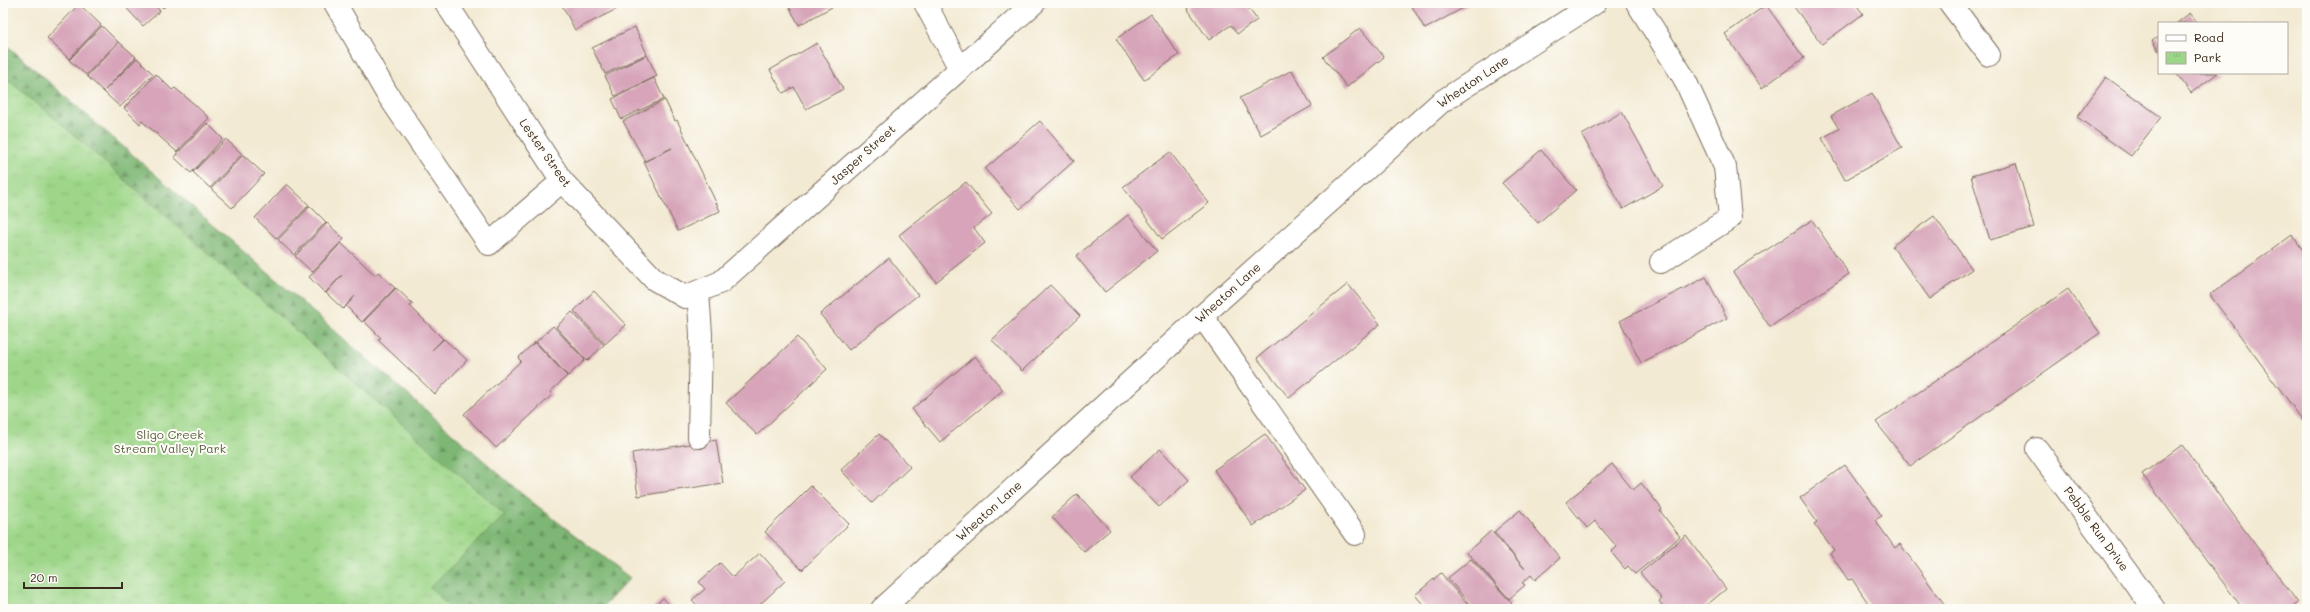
<svg xmlns="http://www.w3.org/2000/svg" width="2310" height="612" viewBox="0 0 2310 612" font-family="Mali,sans-serif">
<defs>
<pattern id="forest-firs" width="22" height="20" patternUnits="userSpaceOnUse"><rect width="22" height="20" fill="#7eb774"/><path d="M5 1l3.5 6h-7zM16 11l3.5 6h-7z" fill="#68955f"/></pattern>
<pattern id="park-tufts" width="24" height="20" patternUnits="userSpaceOnUse"><rect width="24" height="20" fill="#9dd688"/><path d="M3 7l-1-3M5 7V3M7 7l1-3M15 17l-1-3M17 17v-4M19 17l1-3" fill="none" stroke="#88b875"/></pattern>
</defs>
<rect width="100%" height="100%" fill="#fdfcf7"/>
<filter id="ink" filterUnits="userSpaceOnUse"><feTurbulence type="fractalNoise" baseFrequency=".025" numOctaves="2"/><feDisplacementMap in="SourceGraphic" scale="8" xChannelSelector="R" yChannelSelector="G"/><feConvolveMatrix kernelMatrix="1 2 1 2 8 2 1 2 1" color-interpolation-filters="sRGB"/></filter>
<filter id="wash" filterUnits="userSpaceOnUse"><feTurbulence type="fractalNoise" baseFrequency=".012" numOctaves="4" result="noise"/><feDisplacementMap in="SourceGraphic" scale="16" xChannelSelector="R" yChannelSelector="G"/><feGaussianBlur stdDeviation="0.9" result="paint"/><feColorMatrix in="noise" values="0 0 0 0 0 0 0 0 0 0 0 0 0 0 0 0 0 1.4 0 .05"/><feComposite in="paint" operator="in"/></filter>
<g filter="url(#wash)">
<rect width="100%" height="100%" fill="#f3ead3"/>
<polygon fill="url(#forest-firs)" stroke="#5c7049" points="3,42 522,494 630,578 601,609 3,609"/>
<polygon fill="url(#park-tufts)" stroke="#6c8053" points="3,76 58,121 505,515 430,587 451,609 3,609"/>
<g id="blocks">
<g fill="#d7a4b9">
<polygon points="122,3 153,3 160,11 143,26"/>
<polygon points="158,3 169,3 163,8"/>
<polygon points="561,3 614,3 617,9 575,30"/>
<polygon points="787,3 830,3 832,7 799,25"/>
<polygon points="1195,3 1245,3 1257,20 1237,34 1231,25 1209,40 1187,8"/>
<polygon points="1410,3 1472,3 1425,29"/>
<polygon points="1791,3 1855,3 1863,14 1822,44"/>
<polygon points="79,4 101,25 69,59 47,38"/>
<polygon points="1766,5 1804,58 1762,88 1725,34"/>
<polygon points="2190,13 2198,23 2177,23"/>
<polygon points="1151,14 1179,55 1144,80 1116,39"/>
<polygon points="102,26 118,42 86,75 69,60"/>
<polygon points="635,27 647,54 605,74 592,48"/>
<polygon points="1360,28 1384,57 1347,87 1323,57"/>
<polygon points="2159,36 2159,51 2152,41"/>
<polygon points="119,42 136,57 105,90 137,58 153,74 120,107 87,76"/>
<polygon points="817,43 843,89 806,109 794,87 783,93 770,70"/>
<polygon points="647,55 657,76 615,96 605,76"/>
<polygon points="1292,70 1312,106 1261,135 1240,98"/>
<polygon points="2176,73 2218,73 2191,93"/>
<polygon points="156,74 172,90 175,88 193,103 209,118 177,152 142,121 140,124 124,108"/>
<polygon points="2106,77 2161,117 2131,156 2077,117"/>
<polygon points="654,78 664,99 621,119 612,99"/>
<polygon points="1872,93 1902,148 1845,180 1822,138 1839,129 1831,116"/>
<polygon points="665,100 675,121 677,120 720,211 678,231 644,162 672,148 645,161 623,121"/>
<polygon points="1622,112 1663,186 1623,209 1582,135"/>
<polygon points="1040,121 1074,161 1020,209 985,169"/>
<polygon points="207,123 223,139 191,173 174,157"/>
<polygon points="226,139 242,154 210,188 193,172"/>
<polygon points="1541,150 1576,190 1538,223 1502,183"/>
<polygon points="1170,152 1209,203 1162,239 1123,187"/>
<polygon points="243,155 264,174 232,208 211,189"/>
<polygon points="2016,163 2034,227 1990,240 1971,176"/>
<polygon points="966,182 992,214 974,228 985,243 936,282 899,235"/>
<polygon points="287,184 309,205 277,239 255,218"/>
<polygon points="310,206 326,222 294,255 278,240"/>
<polygon points="1128,215 1157,251 1105,292 1076,256"/>
<polygon points="1934,216 1972,269 1930,299 1892,246"/>
<polygon points="1812,220 1849,274 1770,327 1733,272"/>
<polygon points="327,223 344,239 312,272 295,256"/>
<polygon points="2292,235 2307,256 2307,426 2210,295"/>
<polygon points="341,243 375,275 378,272 395,288 362,322 346,306 355,296 343,309 326,293 342,275 325,293 309,277"/>
<polygon points="889,258 918,295 849,350 820,314"/>
<polygon points="1706,277 1727,318 1641,363 1620,321"/>
<polygon points="1348,284 1380,324 1289,398 1257,358"/>
<polygon points="1050,285 1080,316 1022,371 992,340"/>
<polygon points="396,288 413,304 410,306 443,339 432,350 444,339 467,360 435,394 378,340 381,338 364,321"/>
<polygon points="2068,289 2100,333 1910,466 1876,422"/>
<polygon points="594,291 626,325 605,344 574,311"/>
<polygon points="572,312 604,345 587,361 556,327"/>
<polygon points="553,326 585,360 568,376 536,342"/>
<polygon points="797,337 827,369 757,435 726,403"/>
<polygon points="535,342 567,376 550,392 552,395 496,448 464,414 521,361 518,358"/>
<polygon points="975,356 1003,390 940,442 912,409"/>
<polygon points="879,434 910,467 872,503 841,470"/>
<polygon points="1265,434 1305,490 1253,526 1214,470"/>
<polygon points="716,440 723,483 638,496 632,453"/>
<polygon points="2182,445 2298,603 2290,609 2243,609 2142,474"/>
<polygon points="1160,449 1189,480 1159,507 1130,477"/>
<polygon points="1612,464 1633,490 1641,483 1662,509 1660,511 1680,537 1635,574 1628,566 1625,569 1611,552 1617,547 1595,521 1587,528 1566,502"/>
<polygon points="1845,465 1882,516 1875,520 1895,548 1900,544 1948,609 1872,609 1852,579 1848,580 1830,553 1834,550 1814,524 1817,522 1800,498"/>
<polygon points="811,486 849,524 802,570 765,532"/>
<polygon points="1077,494 1110,530 1084,552 1052,517"/>
<polygon points="1520,510 1560,558 1535,580 1531,575 1522,583 1525,585 1509,599 1467,552 1491,531 1525,569 1494,532"/>
<polygon points="1686,535 1726,589 1702,609 1665,609 1659,601 1662,599 1640,573"/>
<polygon points="760,553 785,581 755,609 701,609 692,600 705,589 699,582 720,563 733,577"/>
<polygon points="1471,559 1512,603 1505,609 1473,609 1448,578"/>
<polygon points="1441,573 1471,609 1427,609 1415,595"/>
<polygon points="663,598 673,609 652,609"/>
</g>
</g>
</g>
<g filter="url(#ink)">
<use href="#blocks" fill-opacity="0" stroke="#7b6d5d" stroke-width="1"/>
<g fill="none" stroke-linecap="round" stroke-linejoin="round">
<g stroke="#7b6d5d" stroke-width="24">
<g id="minor">
<polyline points="335,3 386,92 489,244 562,181"/>
<polyline points="446,3 562,181 654,279 685,297 721,282 1034,3"/>
<polyline points="925,3 960,69"/>
<polyline points="1637,3 1684,78 1725,167 1730,218 1661,262"/>
<polyline points="1950,3 1989,55"/>
<polyline points="698,292 701,334 699,437"/>
<polyline points="1202,316 1355,534"/>
<polyline points="2037,449 2154,609"/>
<polyline points="882,609 1202,316 1441,102 1595,3"/>
</g>
</g>
<use href="#minor" stroke="#fff" stroke-width="22"/>
</g>
</g>
<g text-anchor="middle" stroke-width="4" stroke-linejoin="round" paint-order="stroke">
<g font-size="12" fill="#3b2a1e" stroke="#fdfcf7">
<text transform="translate(1473 82) rotate(-34)" y="4">Wheaton Lane</text>
<text transform="translate(545 153) rotate(55)" y="4">Lester Street</text>
<text transform="translate(863 155) rotate(-42)" y="4">Jasper Street</text>
<text transform="translate(1228 293) rotate(-42)" y="4">Wheaton Lane</text>
<text transform="translate(989 511) rotate(-42)" y="4">Wheaton Lane</text>
<text transform="translate(2096 529) rotate(54)" y="4">Pebble Run Drive</text>
</g>
<g font-size="12" fill="#585e3e" stroke="#fdfcf7">
<text x="170" y="439">Sligo Creek<tspan x="170" dy="14">Stream Valley Park</tspan></text>
</g>
</g>
<rect width="2310" height="612" fill="none" stroke="#fdfcf7" stroke-width="16"/>
<rect x="2158" y="22" width="130" height="52" fill="#fdfcf7" stroke="#afa8a0"/>
<rect x="2166" y="35" width="20" height="6" fill="#ffffff" stroke="#afa8a0"/>
<text x="2194" y="42" font-size="12" fill="#3b2a1e">Road</text>
<rect x="2166" y="52" width="20" height="12" fill="url(#park-tufts)" stroke="#afa8a0"/>
<text x="2194" y="62" font-size="12" fill="#3b2a1e">Park</text>
<path d="M24 582v6h98v-6" fill="none" stroke="#3b2a1e" stroke-width="2"/>
<text x="30" y="582" font-size="12" fill="#3b2a1e" stroke="#fdfcf7" stroke-width="3" paint-order="stroke">20 m</text>
</svg>
